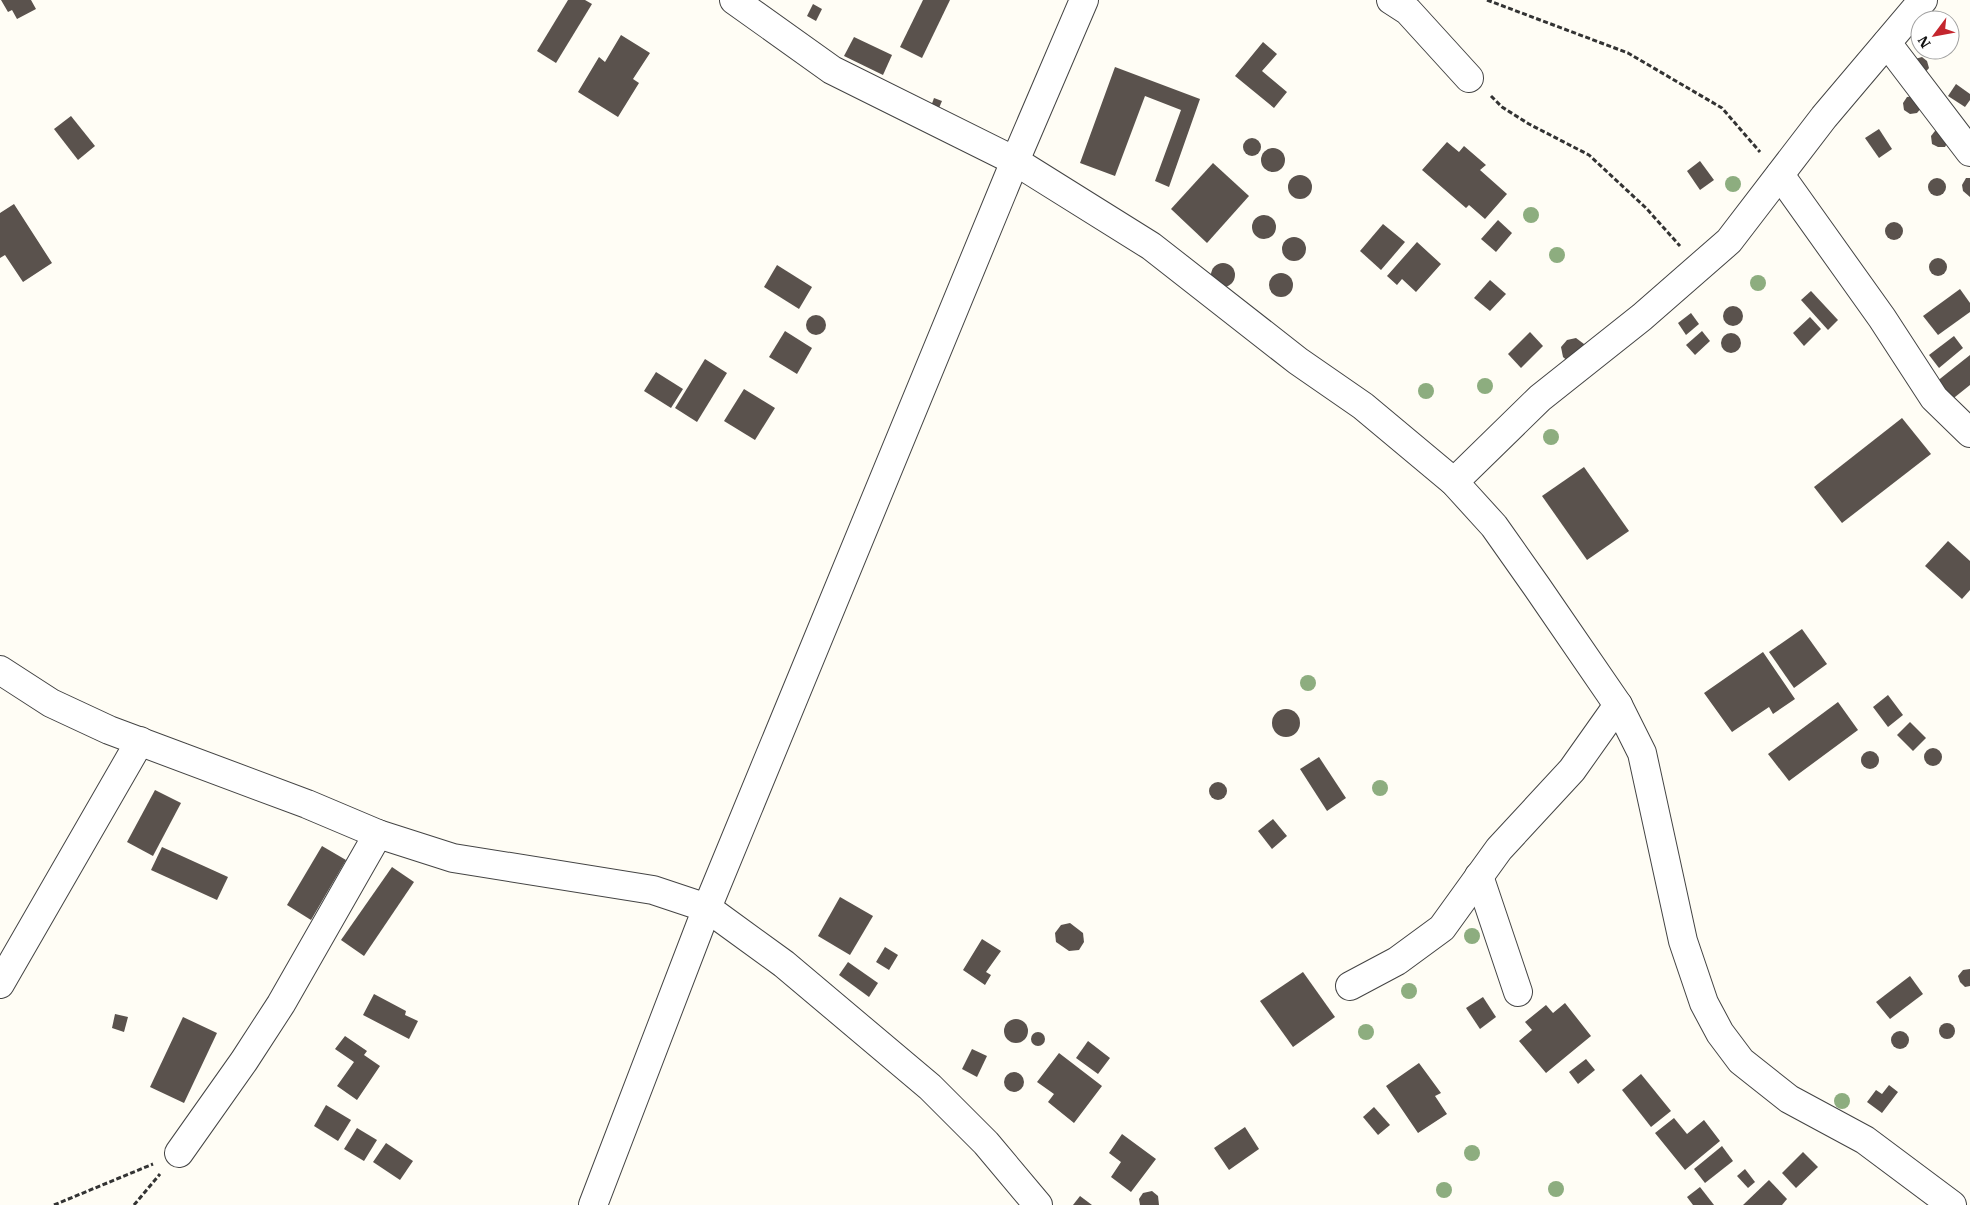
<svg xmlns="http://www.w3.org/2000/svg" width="1970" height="1205" viewBox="0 0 1970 1205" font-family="'IBM Plex Serif',serif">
<rect width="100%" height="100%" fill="#fffdf5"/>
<g fill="#5a524d">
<polygon points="1,0 31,0 36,9 17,19 12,10 8,12"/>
<polygon points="568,0 585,0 592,4 556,63 537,51"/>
<polygon points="923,0 950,0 922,58 900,47"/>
<polygon points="813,4 822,9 816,21 807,16"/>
<polygon points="621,35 650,53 633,79 639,83 618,117 578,92 599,57 605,62"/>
<polygon points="854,37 892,55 883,75 844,56"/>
<polygon points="1263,42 1277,54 1262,71 1287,92 1274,108 1235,76"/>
<polygon points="1922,57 1927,61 1929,68 1924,74 1915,59"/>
<polygon points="1115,67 1200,99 1169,187 1155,181 1181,110 1145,96 1115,176 1080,163"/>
<polygon points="1956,84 1970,94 1970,100 1965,107 1948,96"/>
<polygon points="1914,96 1922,107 1917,113 1910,114 1904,110 1903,103 1907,97"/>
<polygon points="934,98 942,101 936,115 929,112"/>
<polygon points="71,116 95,146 78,160 54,129"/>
<polygon points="1879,129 1892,149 1879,158 1865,138"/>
<polygon points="1942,129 1949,140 1945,147 1938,147 1932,144 1931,136 1935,131"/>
<circle cx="1252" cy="147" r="9"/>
<polygon points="1447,142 1459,152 1464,146 1486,165 1480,170 1507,194 1485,219 1469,205 1466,208 1422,170"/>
<circle cx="1273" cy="160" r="12"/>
<polygon points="1700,161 1714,180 1700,190 1687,171"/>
<polygon points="1213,163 1249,196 1207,243 1171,209"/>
<circle cx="1300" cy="187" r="12"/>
<polygon points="1966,178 1970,178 1970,197 1963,191 1962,185"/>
<circle cx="1937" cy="187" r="9"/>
<polygon points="14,204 52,263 23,282 5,255 0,258 0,213"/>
<circle cx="1264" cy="227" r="12"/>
<polygon points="1498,220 1512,233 1496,252 1481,239"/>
<circle cx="1894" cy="231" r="9"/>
<polygon points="1383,224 1405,242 1381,270 1360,251"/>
<circle cx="1294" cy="249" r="12"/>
<polygon points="1417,242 1441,264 1416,292 1402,279 1397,285 1387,276"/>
<circle cx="1938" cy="267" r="9"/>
<circle cx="1223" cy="275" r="12"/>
<polygon points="777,265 812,287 799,309 764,287"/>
<circle cx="1281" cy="285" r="12"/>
<polygon points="1490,280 1506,294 1490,311 1474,298"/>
<polygon points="1960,289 1970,303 1970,312 1938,335 1923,316"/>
<polygon points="1811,291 1838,320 1828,330 1801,300"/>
<circle cx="1733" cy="316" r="10"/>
<polygon points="1691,313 1699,324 1686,335 1678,323"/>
<circle cx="816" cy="325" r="10"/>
<polygon points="1810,317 1821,329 1804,346 1793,333"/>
<polygon points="785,331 812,348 797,374 769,357"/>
<polygon points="1702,331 1710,341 1695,355 1686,345"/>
<polygon points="1530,332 1543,346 1521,368 1508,354"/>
<circle cx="1731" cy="343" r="10"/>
<polygon points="1954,336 1963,348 1939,368 1929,355"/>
<polygon points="1576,338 1584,344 1586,353 1570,363 1563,357 1561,347 1567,340"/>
<polygon points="1970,355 1970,385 1950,401 1936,382"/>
<polygon points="705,359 727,373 697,422 675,408"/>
<polygon points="656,372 683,389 671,408 644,391"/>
<polygon points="744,389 775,408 755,440 724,421"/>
<polygon points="1902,418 1931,454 1842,523 1814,487"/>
<polygon points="1584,467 1629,531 1587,560 1542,496"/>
<polygon points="1948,541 1970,561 1970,590 1962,599 1925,566"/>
<polygon points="1802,629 1827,664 1794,688 1769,652"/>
<polygon points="1763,652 1795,699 1773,714 1769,707 1732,732 1704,693"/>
<polygon points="1888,695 1903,715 1888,727 1873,707"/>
<polygon points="1838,702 1858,730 1789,781 1768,754"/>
<circle cx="1286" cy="723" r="14"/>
<polygon points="1910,722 1926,738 1913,751 1897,735"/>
<circle cx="1933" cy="757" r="9"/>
<circle cx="1870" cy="760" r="9"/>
<polygon points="1319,757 1346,798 1327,811 1300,769"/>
<circle cx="1218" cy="791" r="9"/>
<polygon points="155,790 181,803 153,856 127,842"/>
<polygon points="1273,819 1287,836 1272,849 1258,831"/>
<polygon points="322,846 346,860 311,920 287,905"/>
<polygon points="162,847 228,877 217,900 151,870"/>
<polygon points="392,867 414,882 364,956 341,940"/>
<polygon points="840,897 873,916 850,955 818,936"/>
<polygon points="1070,923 1083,933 1084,942 1079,950 1069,951 1056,942 1055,933 1061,925"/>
<polygon points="982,939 1001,951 986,972 991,975 985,985 963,970"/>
<polygon points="885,947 898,955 889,970 876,962"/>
<polygon points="848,962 878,983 869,997 839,975"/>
<polygon points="1970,969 1970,986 1965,987 1960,982 1958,976 1963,970"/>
<polygon points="1303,972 1335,1017 1293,1047 1260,1001"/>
<polygon points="1910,976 1923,994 1890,1019 1876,1002"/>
<polygon points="374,994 406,1011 405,1015 418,1021 409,1039 363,1015"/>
<polygon points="1483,997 1496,1017 1480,1029 1466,1008"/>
<polygon points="1565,1003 1591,1036 1546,1073 1519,1041 1532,1030 1525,1022 1546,1005 1553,1013"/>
<polygon points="115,1014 128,1017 124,1032 112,1028"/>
<polygon points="183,1017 217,1033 184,1103 150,1087"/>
<circle cx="1016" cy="1031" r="12"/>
<circle cx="1947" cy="1031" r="8"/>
<circle cx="1900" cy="1040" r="9"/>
<circle cx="1038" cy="1039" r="7"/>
<polygon points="345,1036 367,1051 364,1055 380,1066 357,1100 337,1086 354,1062 335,1049"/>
<polygon points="1088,1041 1110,1058 1098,1074 1076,1058"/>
<polygon points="972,1049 987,1056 977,1077 962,1069"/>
<polygon points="1059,1053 1102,1086 1074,1123 1048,1102 1054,1094 1037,1082"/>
<polygon points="1586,1059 1595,1070 1578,1084 1569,1072"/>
<polygon points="1419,1063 1441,1093 1435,1096 1447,1114 1418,1133 1386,1086"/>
<circle cx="1014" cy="1082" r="10"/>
<polygon points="1641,1074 1671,1111 1651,1127 1622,1090"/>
<polygon points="1889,1085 1898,1092 1882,1113 1867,1102 1876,1090 1882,1094"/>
<polygon points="326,1105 351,1120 338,1141 314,1126"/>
<polygon points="1374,1107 1390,1125 1378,1135 1363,1117"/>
<polygon points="1674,1118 1687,1134 1704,1120 1720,1141 1685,1170 1655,1133"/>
<polygon points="1245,1127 1259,1149 1229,1170 1214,1148"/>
<polygon points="357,1128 377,1140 364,1161 344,1149"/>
<polygon points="1122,1134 1156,1159 1131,1192 1111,1177 1121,1162 1109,1153"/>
<polygon points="386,1143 413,1161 400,1180 373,1162"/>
<polygon points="1722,1146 1733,1161 1705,1183 1694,1169"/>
<polygon points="1803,1152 1818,1167 1796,1188 1782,1173"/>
<polygon points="1745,1169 1755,1182 1748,1188 1737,1176"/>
<polygon points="1769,1180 1787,1199 1782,1205 1743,1205"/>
<polygon points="1700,1187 1714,1205 1693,1205 1687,1197"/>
<polygon points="1152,1191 1158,1196 1159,1205 1140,1205 1139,1199 1143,1193"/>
<polygon points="1080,1196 1092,1205 1073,1205"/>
</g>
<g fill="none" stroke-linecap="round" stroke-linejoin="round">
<g stroke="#444" stroke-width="30">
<g id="minor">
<polyline points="734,0 832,70 1015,161 1151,246 1298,361 1363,406 1454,482 1494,526 1537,587 1618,705 1642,753 1683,941 1704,1003 1720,1033 1741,1061 1789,1099 1865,1140 1952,1205"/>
<polyline points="1391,0 1408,11 1469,78"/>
<polyline points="1887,43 1970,152"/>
<polyline points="1780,175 1882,318 1934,398 1970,433"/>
<polyline points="1454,482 1540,398 1642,317 1729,241 1824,117 1923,0"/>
<polyline points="0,670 51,703 109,730 307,804 378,834 453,858 653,890 707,908 784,964 930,1087 986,1143 1038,1205"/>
<polyline points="1479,876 1518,992"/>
<polyline points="0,984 140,741"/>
<polyline points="1350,986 1397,961 1442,928 1499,849 1572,770 1618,705"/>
<polyline points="179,1153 244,1061 281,1004 378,834"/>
<polyline points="593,1205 707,908 1015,161 1084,0"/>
</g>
</g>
<g stroke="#333" stroke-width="3" stroke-dasharray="5 2.5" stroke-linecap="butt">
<polyline points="1487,0 1628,53 1722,108 1760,152"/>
<polyline points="1491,96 1502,107 1529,124 1589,155 1646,208 1680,246"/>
<polyline points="54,1205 153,1164"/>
<polyline points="134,1205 160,1174"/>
</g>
<use href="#minor" stroke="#fff" stroke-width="28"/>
</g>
<g fill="#8dad7f">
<circle cx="1733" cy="184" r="8"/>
<circle cx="1531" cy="215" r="8"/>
<circle cx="1557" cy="255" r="8"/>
<circle cx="1758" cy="283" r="8"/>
<circle cx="1485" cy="386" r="8"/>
<circle cx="1426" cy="391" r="8"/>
<circle cx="1551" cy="437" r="8"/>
<circle cx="1308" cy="683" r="8"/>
<circle cx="1380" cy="788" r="8"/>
<circle cx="1472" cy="936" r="8"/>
<circle cx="1409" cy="991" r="8"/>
<circle cx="1366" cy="1032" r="8"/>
<circle cx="1842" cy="1101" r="8"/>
<circle cx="1472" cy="1153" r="8"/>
<circle cx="1556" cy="1189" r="8"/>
<circle cx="1444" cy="1190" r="8"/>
</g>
<g transform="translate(1935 35) rotate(238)"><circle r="24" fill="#ffffff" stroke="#a0a0a0"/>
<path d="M0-4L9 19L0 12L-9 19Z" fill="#c4262e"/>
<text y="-8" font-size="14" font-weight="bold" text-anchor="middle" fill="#111111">N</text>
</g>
</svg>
